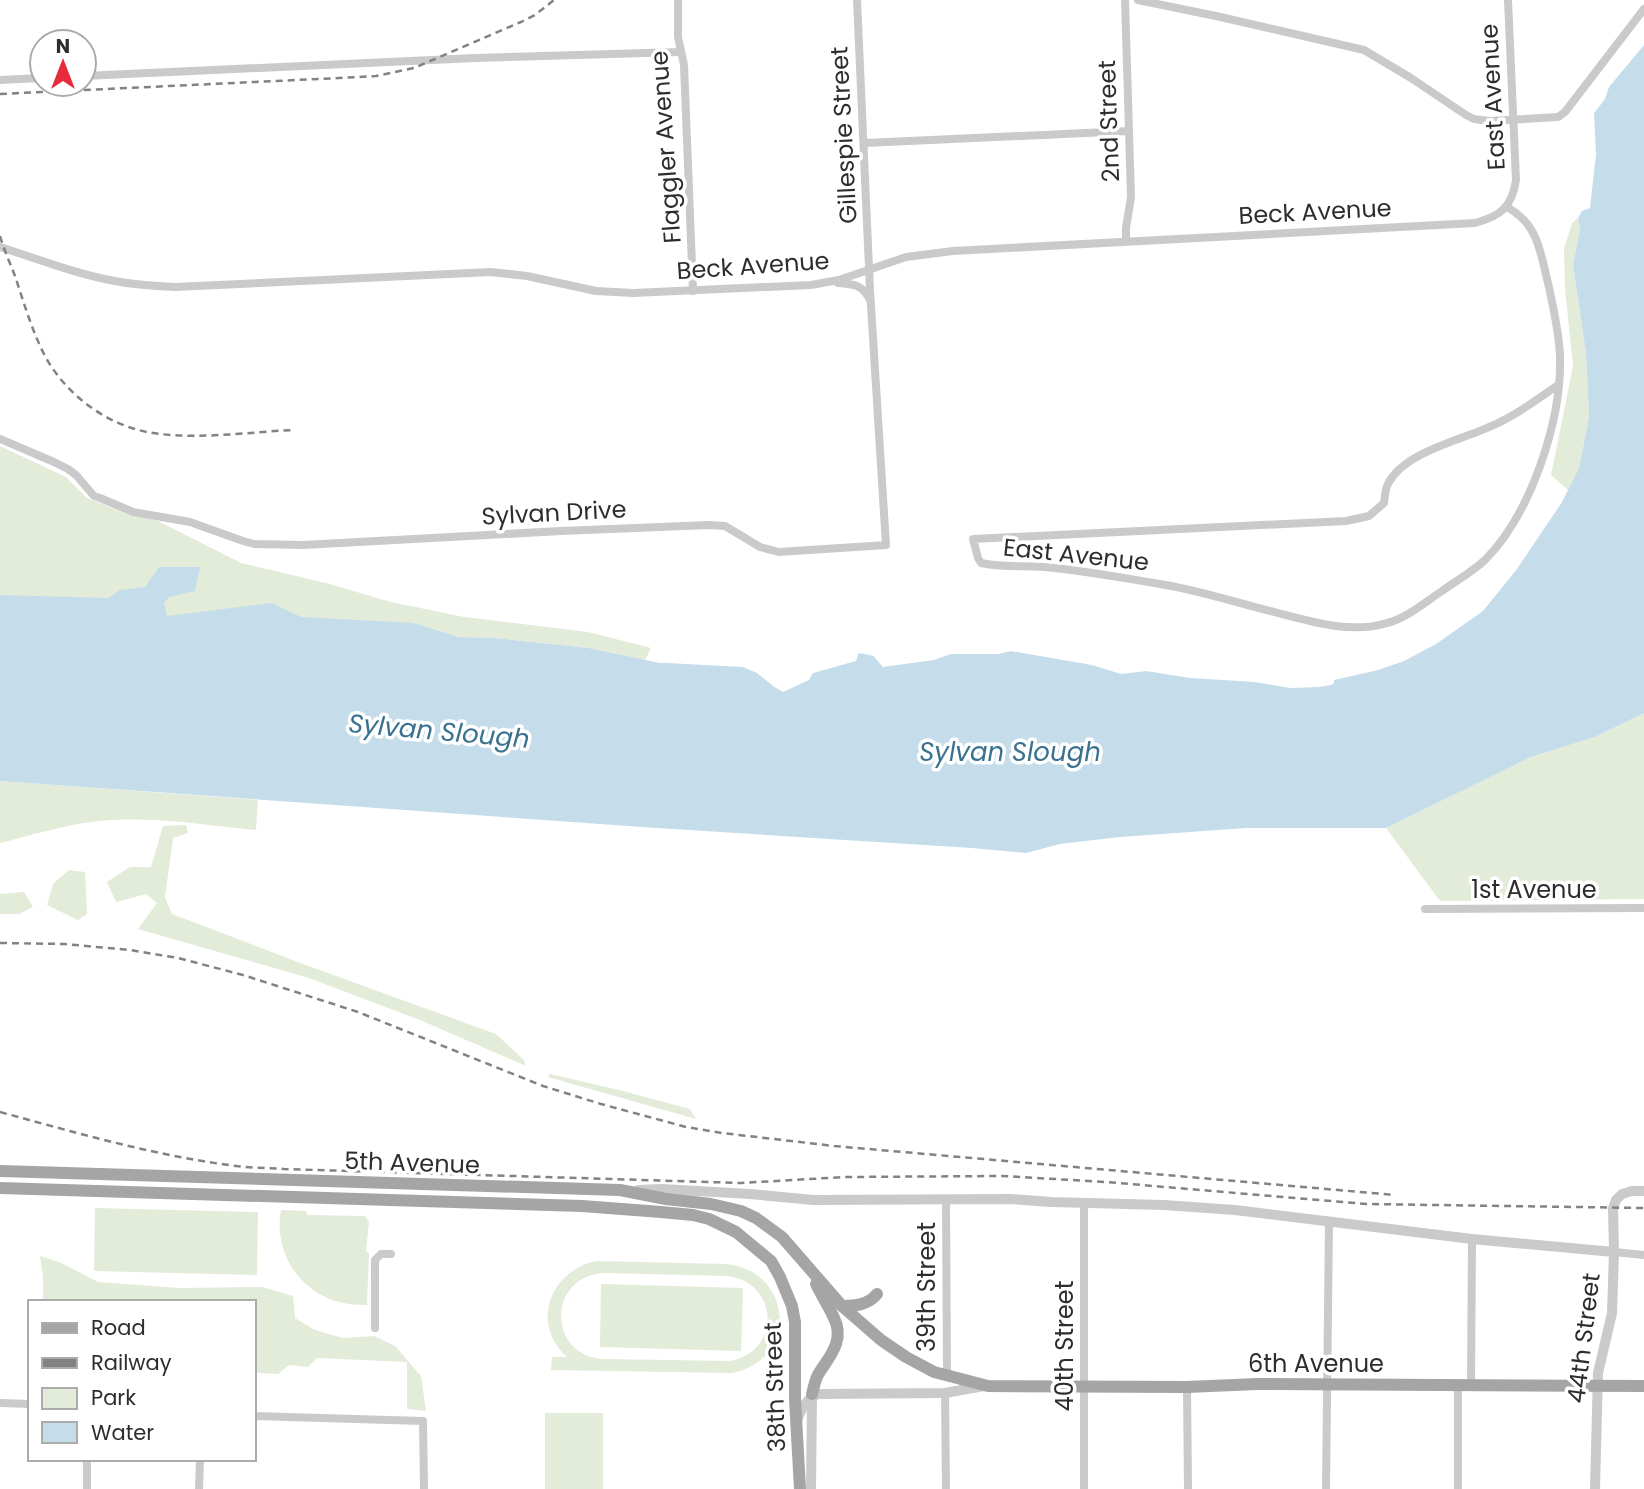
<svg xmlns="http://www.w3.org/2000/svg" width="1644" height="1489" viewBox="0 0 1644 1489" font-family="Poppins,sans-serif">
<rect width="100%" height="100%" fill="#fff"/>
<g fill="#e3ebd9" fill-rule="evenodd">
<polygon points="1578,218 1580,229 1573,265 1586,354 1589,417 1579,468 1568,490 1551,475 1573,366 1565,289 1564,249 1572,223"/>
<polygon points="0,446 66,477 87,498 132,516 156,520 241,563 326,583 391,602 464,617 588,632 651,648 645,660 589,648 495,638 459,637 414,623 168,631 0,601"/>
<polygon points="1644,713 1644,899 1440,901 1386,828 1531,757 1595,737"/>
<path d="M0,781L258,800L256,830C205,825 151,816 100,821C66,824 33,835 0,843Z"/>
<polygon points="186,825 188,833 173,838 165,897 172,914 303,964 496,1034 524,1060 526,1066 420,1020 309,978 138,929 157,903 146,894 116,902 107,882 130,867 151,867 163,826"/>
<polygon points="69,870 85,872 87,914 78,920 47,905 53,884"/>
<polygon points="24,892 33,907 19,914 0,914 0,894"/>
<polygon points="550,1074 619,1090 690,1109 696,1119 548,1077"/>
<polygon points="95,1208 258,1212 257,1275 94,1271"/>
<path d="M281,1210L306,1211L307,1215L365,1216L369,1222L366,1251L369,1253L367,1305C355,1305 342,1304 330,1299C294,1285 274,1247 281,1210Z"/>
<polygon points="40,1256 59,1262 98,1282 180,1288 262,1287 293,1296 295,1318 315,1330 343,1338 374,1336 395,1346 421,1376 426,1411 407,1409 407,1362 317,1358 308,1367 289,1365 278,1374 259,1373 254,1368 254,1302 43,1302 43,1276"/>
<path d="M596,1261L726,1264C794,1271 799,1360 732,1373L551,1370L552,1357H567C530,1324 550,1271 596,1261ZM605,1273L727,1276C779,1282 782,1350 731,1361L602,1359C546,1354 548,1275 605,1273Z"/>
<polygon points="601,1284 743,1288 741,1351 600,1347"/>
<rect x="545" y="1413" width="58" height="76"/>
</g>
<polygon fill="#c5ddeb" points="1644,45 1644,713 1595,737 1531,757 1386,828 1246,828 1120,837 1060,844 1026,853 972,848 642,827 0,781 0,595 108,598 120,590 145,587 159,567 200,567 195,591 169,597 164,603 167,616 272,603 301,617 414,623 459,637 495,638 589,648 660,663 723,662 753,666 785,687 812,673 841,664 859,653 874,656 885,664 955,652 1011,651 1121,669 1163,668 1203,676 1268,681 1334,680 1378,670 1404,661 1436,644 1483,611 1517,569 1562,502 1579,468 1589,417 1586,354 1573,265 1580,229 1578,218 1582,211 1590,208 1596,154 1594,113 1605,99 1609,87"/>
<g fill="#fff">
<polygon points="955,648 1011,648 1093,659 1122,666 1163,665 1204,673 1287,680 1334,677 1334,683 1331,685 1319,687 1290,688 1255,682 1190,678 1146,671 1121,674 1092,665 1011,651 998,654 951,654 934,660 883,667 875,658 874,653 886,660"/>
<polygon points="860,649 856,661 813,673 809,680 783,692 773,686 757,673 743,667 667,663 666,660 723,659 754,663 786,683 790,682 811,670 840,661"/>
</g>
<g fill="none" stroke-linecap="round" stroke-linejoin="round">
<g stroke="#cacaca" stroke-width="8">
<polyline points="678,0 678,37 684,65 693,291"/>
<polyline points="1125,0 1131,197 1126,228 1126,241"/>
<polyline points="1138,0 1216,16 1364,50 1411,78 1466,115 1474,119 1490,121 1558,117 1565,112 1644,9"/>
<polyline points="84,76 475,58 681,52"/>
<polyline points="0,80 42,78"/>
<polyline points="865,143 1129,131"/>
<path d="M1507,207C1538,224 1540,251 1548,283C1553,306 1559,331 1560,356C1562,420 1531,514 1485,560C1472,572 1456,581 1442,591C1425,602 1407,618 1387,623C1352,634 1312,622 1278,613C1237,603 1196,589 1154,583C1118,577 1081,570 1044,567C1023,565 1002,568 981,563L978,558L973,539L1346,521L1369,516L1384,503C1385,496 1385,488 1389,482C1407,450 1467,439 1498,423C1520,413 1539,398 1558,385"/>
<path d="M0,247C38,259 76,274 115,281C135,285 155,286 175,287L491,272L527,276L596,291L633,293L811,285L839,280L906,257L953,251L1475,223C1501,216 1512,207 1516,180L1508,0"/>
<path d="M838,283C854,284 863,285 870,300"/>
<polyline points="0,439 54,462 68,469 76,475 94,496 100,498 133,512 190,522 243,541 254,544 303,545 561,531 709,525 725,526 760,547 779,552 886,545 870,290 857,0"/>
<polyline points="1425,909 1644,908"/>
<polyline points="946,1199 947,1376"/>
<polyline points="1084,1203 1084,1489"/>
<polyline points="1614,1252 1644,1255"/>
<polyline points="375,1328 375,1260 381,1254 391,1254"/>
<polyline points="1458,1385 1458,1489"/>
<polyline points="1471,1385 1472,1239"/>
<polyline points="1187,1387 1188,1489"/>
<polyline points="945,1393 946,1489"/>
<polyline points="0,1403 30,1404"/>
<polyline points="254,1416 423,1421 424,1489"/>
<polyline points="87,1489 87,1459"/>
<polyline points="199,1489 200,1459"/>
<polyline points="1326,1489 1329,1222"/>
</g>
<g stroke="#cacaca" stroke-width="10">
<polyline points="638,1190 662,1189 750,1194 813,1200 1011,1199 1051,1202 1164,1205 1235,1210 1472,1239 1614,1252"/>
<path d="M797,1421C802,1408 805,1400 818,1394L945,1393L984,1386"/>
<polyline points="811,1489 812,1395"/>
<polyline points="1595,1489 1598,1373 1612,1313 1614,1252 1613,1208 1616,1200 1622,1194 1632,1191 1644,1191"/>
</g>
<g stroke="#a5a5a5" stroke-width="12">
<polyline points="0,1171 620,1190 666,1199 711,1204 741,1211 756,1218 782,1237 842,1306 881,1340 906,1357 934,1372 988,1386 1187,1387 1257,1384 1644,1386"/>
<polyline points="0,1188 582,1206 661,1212 693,1215 709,1219 736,1232 771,1261 780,1277 792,1306 795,1322 795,1399 800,1489"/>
<path d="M842,1306C855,1306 868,1305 877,1294"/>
<path d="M812,1394C814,1387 815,1379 819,1373C830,1356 845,1340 834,1318C829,1307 822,1296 816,1284"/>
</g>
<g stroke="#828282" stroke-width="2.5" stroke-dasharray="7 5" stroke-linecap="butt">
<polyline points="0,94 339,78 376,76 414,68 521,22 535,15 554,0"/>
<path d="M0,236C4,250 10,263 15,276C24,303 32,331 45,356C68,398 112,429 160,434C202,439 251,432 293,430"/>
<polyline points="0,943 64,944 130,950 178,958 243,975 358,1012 543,1086 601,1104 686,1127 722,1133 834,1146 1395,1195"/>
<path d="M0,1112C77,1133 156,1156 236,1166C252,1168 268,1168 284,1169L741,1183L845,1177L1003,1176L1106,1182L1366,1204L1644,1208"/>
</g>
</g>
<g text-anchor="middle" stroke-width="7" stroke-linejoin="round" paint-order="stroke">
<g font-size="24" fill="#2d2d2d" stroke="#fff">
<text transform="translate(1493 97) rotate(-93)" y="8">East Avenue</text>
<text transform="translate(1109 121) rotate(-92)" y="8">2nd Street</text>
<text transform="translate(844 135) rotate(-93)" y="8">Gillespie Street</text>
<text transform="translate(666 147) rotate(-94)" y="8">Flaggler Avenue</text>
<text transform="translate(1315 212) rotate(-3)" y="8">Beck Avenue</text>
<text transform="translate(753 266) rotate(-4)" y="8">Beck Avenue</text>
<text transform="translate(554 513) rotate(-3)" y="8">Sylvan Drive</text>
<text transform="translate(1076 555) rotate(6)" y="8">East Avenue</text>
<text x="1534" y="898">1st Avenue</text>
<text transform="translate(412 1163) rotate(2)" y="8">5th Avenue</text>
<text transform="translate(927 1287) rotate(-90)" y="8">39th Street</text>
<text transform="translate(1584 1338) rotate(-83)" y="8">44th Street</text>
<text transform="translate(1065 1346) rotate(-90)" y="8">40th Street</text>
<text x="1316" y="1372">6th Avenue</text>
<text transform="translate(775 1387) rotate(-92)" y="8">38th Street</text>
</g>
<g font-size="26" font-style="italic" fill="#3a718f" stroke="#fff">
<text transform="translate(439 731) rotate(5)" y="9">Sylvan Slough</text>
<text x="1010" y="761">Sylvan Slough</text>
</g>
</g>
<rect x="28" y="1300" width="228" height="161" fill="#ffffff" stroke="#ababab" stroke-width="2"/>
<rect x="42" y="1323" width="35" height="10" fill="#a5a5a5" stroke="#ababab" stroke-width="2"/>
<text x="91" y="1335" font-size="21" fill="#2d2d2d">Road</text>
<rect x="42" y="1358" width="35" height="10" fill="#828282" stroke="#ababab" stroke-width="2"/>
<text x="91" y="1370" font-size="21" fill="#2d2d2d">Railway</text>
<rect x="42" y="1388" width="35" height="21" fill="#e3ebd9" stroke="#ababab" stroke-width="2"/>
<text x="91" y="1405" font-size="21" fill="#2d2d2d">Park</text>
<rect x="42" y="1422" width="35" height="21" fill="#c5ddeb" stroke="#ababab" stroke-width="2"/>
<text x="91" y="1440" font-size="21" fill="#2d2d2d">Water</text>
<g transform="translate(63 63)"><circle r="33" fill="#ffffff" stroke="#ababab" stroke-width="2"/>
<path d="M0-5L12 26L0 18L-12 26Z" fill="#e82a3d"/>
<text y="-10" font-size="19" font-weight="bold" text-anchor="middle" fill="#2d2d2d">N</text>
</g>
</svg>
